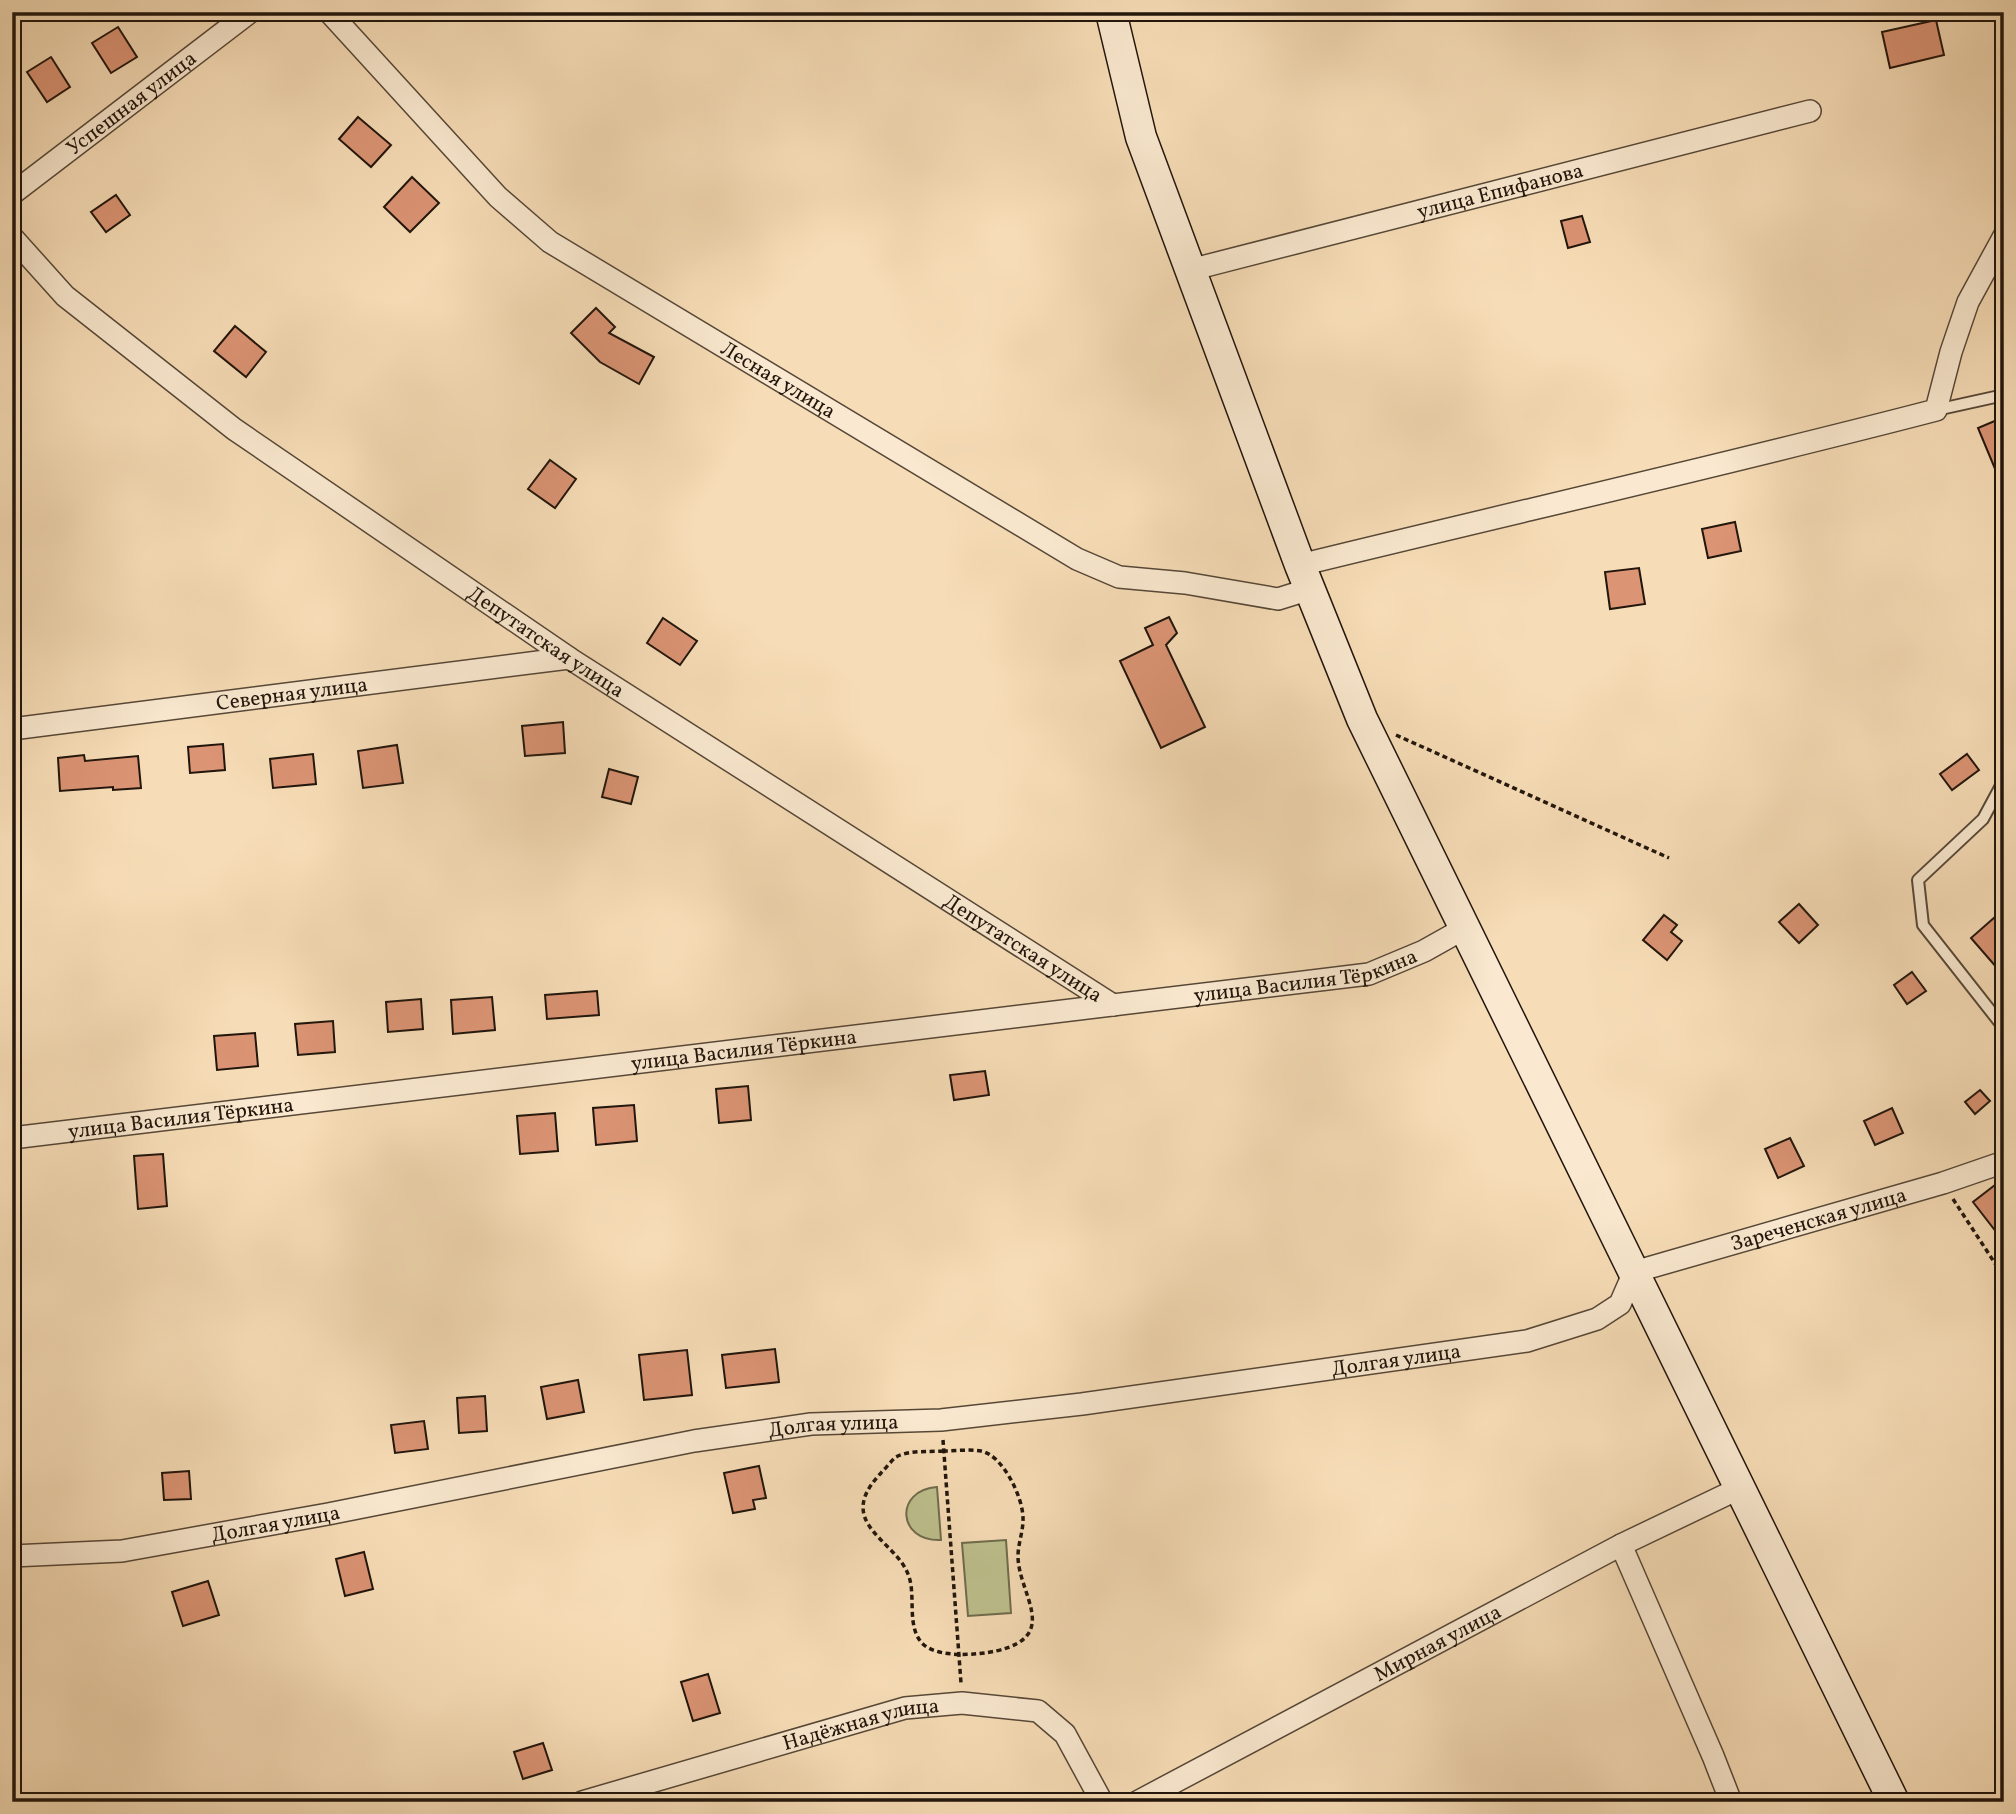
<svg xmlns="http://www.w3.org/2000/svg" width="2016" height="1814" viewBox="0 0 2016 1814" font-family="Vollkorn,serif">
<rect width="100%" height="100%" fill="#f7ddb7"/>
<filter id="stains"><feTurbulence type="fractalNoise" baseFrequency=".00286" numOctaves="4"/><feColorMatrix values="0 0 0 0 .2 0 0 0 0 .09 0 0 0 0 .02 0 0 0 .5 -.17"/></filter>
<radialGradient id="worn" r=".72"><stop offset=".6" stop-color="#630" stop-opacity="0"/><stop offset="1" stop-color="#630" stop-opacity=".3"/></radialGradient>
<g fill="#bdc18e" stroke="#6f6b4d" stroke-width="2">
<path d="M937,1487L941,1540C897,1542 894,1490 937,1487Z"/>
<polygon points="1006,1540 1011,1613 968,1616 962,1543"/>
</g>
<g fill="#db9474" stroke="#21150c" stroke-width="2">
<polygon points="1936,20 1944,55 1890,68 1882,32"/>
<polygon points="118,27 137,57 111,73 92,43"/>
<polygon points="51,57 70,87 47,102 27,72"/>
<polygon points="358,117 391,145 371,167 339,139"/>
<polygon points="412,177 439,203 410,232 384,207"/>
<polygon points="116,195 130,215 106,232 91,212"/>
<polygon points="1582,216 1590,242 1568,248 1561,221"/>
<polygon points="596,308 615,327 609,333 654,357 639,384 600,362 571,333"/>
<polygon points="235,326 266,352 246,377 214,351"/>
<polygon points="2004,417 2004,488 2003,488 1978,428"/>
<polygon points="550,460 576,479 555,508 528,489"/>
<polygon points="1735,522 1741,551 1708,558 1702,529"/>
<polygon points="1639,568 1645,604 1610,609 1605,572"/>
<polygon points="1169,617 1177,633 1166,645 1205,727 1161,748 1120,661 1153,645 1145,628"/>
<polygon points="663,618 697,641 680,665 647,643"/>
<polygon points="563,722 565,753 525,756 522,726"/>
<polygon points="223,744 225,770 190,773 188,747"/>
<polygon points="397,745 403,783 363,788 358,751"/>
<polygon points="313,754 316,784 273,788 270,759"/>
<polygon points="1967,754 1979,770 1952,790 1940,774"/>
<polygon points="84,755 85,761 138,756 141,788 113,790 113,787 60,791 58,758"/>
<polygon points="609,769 638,777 631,804 602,797"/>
<polygon points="1799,904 1818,925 1799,943 1779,922"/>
<polygon points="1664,915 1677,925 1671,932 1682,941 1667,960 1643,940"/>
<polygon points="1995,917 2004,928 2004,976 1971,938"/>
<polygon points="1912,972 1926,991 1907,1004 1894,985"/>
<polygon points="597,991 599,1015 547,1019 545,995"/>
<polygon points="492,997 495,1030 453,1034 451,1000"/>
<polygon points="421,999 423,1029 388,1032 386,1002"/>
<polygon points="333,1021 335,1052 298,1055 295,1024"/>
<polygon points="255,1033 258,1066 217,1070 214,1036"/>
<polygon points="985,1071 989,1095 954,1100 950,1075"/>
<polygon points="748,1086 751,1120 719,1123 716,1089"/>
<polygon points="1980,1090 1990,1101 1975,1114 1965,1102"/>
<polygon points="634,1105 637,1141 596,1145 593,1108"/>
<polygon points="1892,1108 1903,1133 1875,1145 1864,1121"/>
<polygon points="555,1113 558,1151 520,1154 517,1116"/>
<polygon points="1790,1138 1804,1166 1778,1178 1765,1149"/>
<polygon points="163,1154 167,1206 138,1209 134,1156"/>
<polygon points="2004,1178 2004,1242 1973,1202"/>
<polygon points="775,1349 779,1382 726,1388 722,1355"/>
<polygon points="687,1350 692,1395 644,1400 639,1355"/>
<polygon points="578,1380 584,1412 547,1419 541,1387"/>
<polygon points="485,1396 487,1431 459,1433 457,1398"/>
<polygon points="424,1421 428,1449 395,1453 391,1425"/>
<polygon points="759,1466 766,1498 753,1500 755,1509 733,1513 724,1473"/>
<polygon points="189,1471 191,1499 164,1500 162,1473"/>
<polygon points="364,1552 373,1589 345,1596 336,1559"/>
<polygon points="208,1581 219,1615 183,1626 172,1592"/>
<polygon points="708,1674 720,1713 693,1721 681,1682"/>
<polygon points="543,1743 552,1770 523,1779 514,1752"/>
</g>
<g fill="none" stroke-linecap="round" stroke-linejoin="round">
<g stroke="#564737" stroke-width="14">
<g id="lane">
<polyline points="1936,410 2004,395"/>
<polyline points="2004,780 1983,819 1918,880 1923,925 2004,1028"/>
</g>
</g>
<g stroke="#564737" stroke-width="24">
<g id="street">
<path id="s1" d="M329,12L498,197L550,242L1077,559L1119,577L1185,583L1278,599L1310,589"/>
<path id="s2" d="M12,194L250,12"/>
<path id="s3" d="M12,237L65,296L234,429L569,658L1113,1005"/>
<path id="s4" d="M1190,270L1810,111"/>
<path d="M1300,565C1512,513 1725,465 1936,410L1951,352L1968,302L2004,236"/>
<path id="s5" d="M12,729L569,658"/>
<path id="s6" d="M12,1138L1369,974L1424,951L1465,928"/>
<polyline points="1621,1545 1713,1756 1731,1802"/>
<path id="s7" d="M12,1556L122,1551L328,1514L694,1441L811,1424L941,1420L1082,1404L1527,1341L1597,1319L1620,1304L1634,1272L1943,1183L2004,1162"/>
<path id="s8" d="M582,1802L905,1708L962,1703L1038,1711L1065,1734L1102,1802"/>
<path id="s9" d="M1137,1802L1621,1545L1740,1488"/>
</g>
</g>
<g stroke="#21150c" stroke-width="33">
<polyline id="secondary" points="1111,12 1141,137 1300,565 1362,719 1894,1802"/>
</g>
<g stroke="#21150c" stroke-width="3.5" stroke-dasharray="5 3.5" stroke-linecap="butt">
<polyline points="1396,735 1669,858"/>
<polyline points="1953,1199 2000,1271 1997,1321 2004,1346"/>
<polyline points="943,1440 961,1683"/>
<path d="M943,1451C955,1451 969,1449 981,1451C1003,1455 1024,1499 1023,1520C1023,1532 1018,1544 1018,1556C1018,1594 1062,1636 996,1651C977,1655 940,1658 924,1645C905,1628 917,1595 908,1574C900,1554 879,1542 868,1524C856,1504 868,1487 881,1473C886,1468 891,1461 896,1457C909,1450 929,1452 943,1451Z"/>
</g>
<use href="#lane" stroke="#fae9d0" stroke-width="10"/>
<use href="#street" stroke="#fae9d0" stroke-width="21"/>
<use href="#secondary" stroke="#fae9d0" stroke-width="30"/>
</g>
<g text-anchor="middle" stroke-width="6" stroke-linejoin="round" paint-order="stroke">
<g font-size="21" fill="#21150c" stroke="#fae9d0">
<text dy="7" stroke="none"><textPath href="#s2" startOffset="150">Успешная улица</textPath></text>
<text dy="7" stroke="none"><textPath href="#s4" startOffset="320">улица Епифанова</textPath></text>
<text dy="7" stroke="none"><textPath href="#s1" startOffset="586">Лесная улица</textPath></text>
<text dy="7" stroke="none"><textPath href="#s3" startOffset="672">Депутатская улица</textPath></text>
<text dy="7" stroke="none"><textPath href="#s5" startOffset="282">Северная улица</textPath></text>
<text dy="7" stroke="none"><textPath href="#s3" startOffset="1239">Депутатская улица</textPath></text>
<text dy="7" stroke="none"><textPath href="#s6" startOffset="1304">улица Василия Тёркина</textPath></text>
<text dy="7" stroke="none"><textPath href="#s6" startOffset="737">улица Василия Тёркина</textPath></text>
<text dy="7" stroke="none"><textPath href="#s6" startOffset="170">улица Василия Тёркина</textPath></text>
<text dy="7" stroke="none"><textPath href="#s7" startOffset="1860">Зареченская улица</textPath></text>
<text dy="7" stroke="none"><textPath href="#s7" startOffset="1400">Долгая улица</textPath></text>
<text dy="7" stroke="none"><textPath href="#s7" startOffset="833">Долгая улица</textPath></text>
<text dy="7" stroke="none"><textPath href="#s7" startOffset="266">Долгая улица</textPath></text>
<text dy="7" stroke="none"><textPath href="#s9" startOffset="340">Мирная улица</textPath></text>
<text dy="7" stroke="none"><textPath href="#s8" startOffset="290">Надёжная улица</textPath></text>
</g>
</g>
<rect width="2016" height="1814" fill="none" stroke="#f7ddb7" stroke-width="42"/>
<rect x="14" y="14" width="1988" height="1786" fill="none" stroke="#21150c" stroke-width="3.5"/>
<rect x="21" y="21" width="1974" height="1772" fill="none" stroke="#21150c" stroke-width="2"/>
<rect width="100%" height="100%" filter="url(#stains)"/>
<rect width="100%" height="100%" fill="url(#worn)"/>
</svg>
